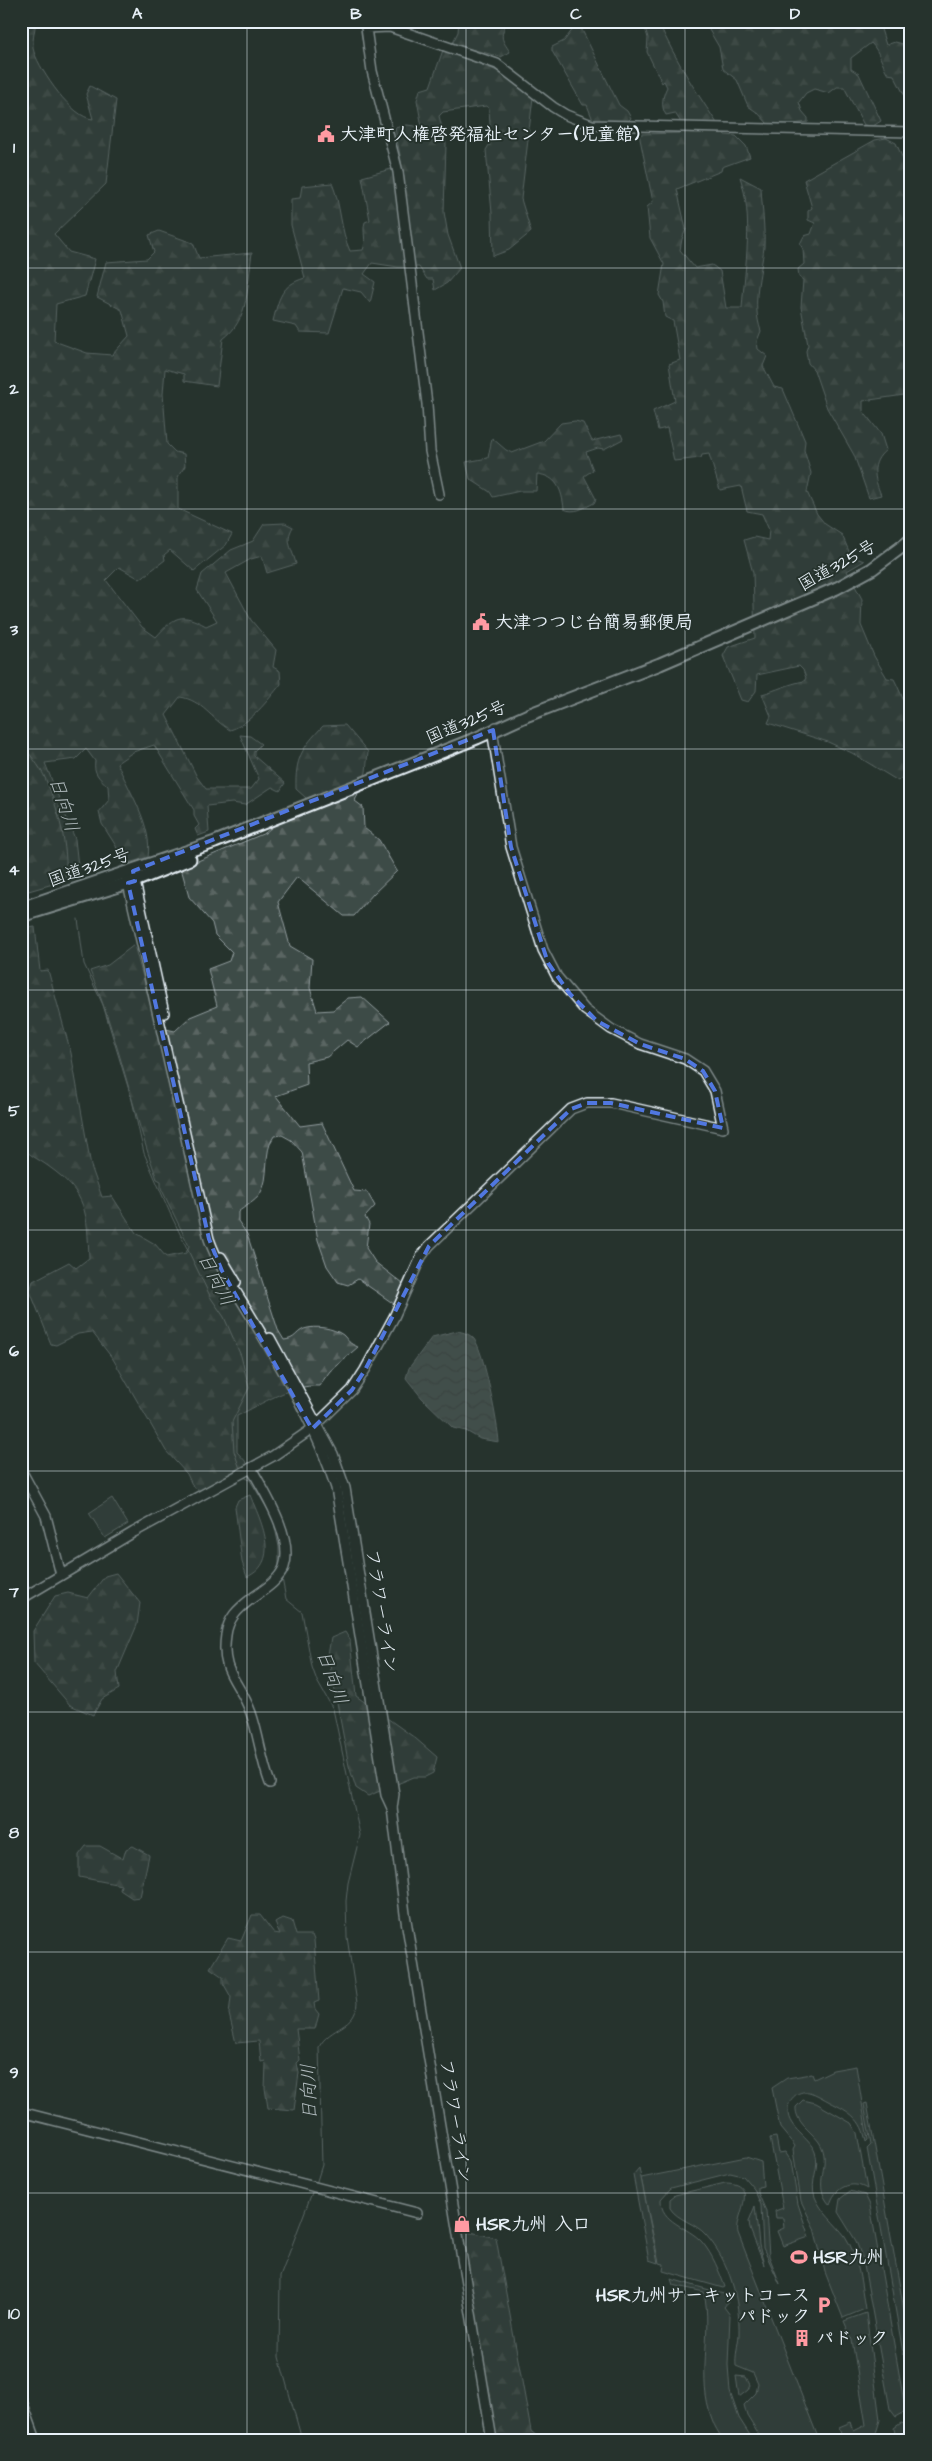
<svg xmlns="http://www.w3.org/2000/svg" width="932" height="2461" viewBox="0 0 932 2461" font-family="'Architects Daughter','Klee One',sans-serif">
<defs>
<pattern id="forest-firs" width="22" height="20" patternUnits="userSpaceOnUse" patternTransform="scale(1.25)"><rect width="22" height="20" fill="#3e4b47"/><path d="M5 1l3.5 6h-7zM16 11l3.5 6h-7z" fill="#5a6562"/></pattern>
<pattern id="water-waves" width="16" height="10" patternUnits="userSpaceOnUse" patternTransform="scale(1.25)"><rect width="16" height="10" fill="#636f6d"/><path d="M0 5q4-4 8 0t8 0" fill="none" stroke="#535a5a"/></pattern>
</defs>
<rect width="100%" height="100%" fill="#26332d"/>
<filter id="ink" filterUnits="userSpaceOnUse"><feTurbulence type="fractalNoise" baseFrequency=".02" numOctaves="2"/><feDisplacementMap in="SourceGraphic" scale="10" xChannelSelector="R" yChannelSelector="G"/><feConvolveMatrix kernelMatrix="1 2 1 2 8 2 1 2 1" color-interpolation-filters="sRGB"/></filter>
<g filter="url(#ink)">
<g fill="#3e4b47" stroke="#939ea0">
<polygon points="112,1498 128,1524 105,1538 89,1513"/>
<path d="M856,2066L868,2140L866,2142C862,2119 850,2112 830,2102C824,2099 817,2094 809,2092C797,2090 787,2100 788,2112C788,2128 810,2138 815,2152C821,2167 809,2181 815,2197C821,2212 836,2224 845,2236C859,2257 861,2285 865,2309L843,2318L825,2272L814,2228L801,2201L793,2150L795,2146L780,2128L772,2088L787,2078L812,2074L814,2079L833,2070Z"/>
<path d="M803,2100L816,2103L851,2123L857,2133L867,2189C851,2179 834,2188 830,2205C810,2183 834,2164 819,2142C811,2131 795,2122 796,2107Z"/>
<polygon points="867,2103 911,2349 911,2398 867,2148 871,2144 864,2104"/>
<polygon points="776,2137 779,2153 785,2152 791,2161 798,2204 809,2237 783,2246 777,2231 784,2228 783,2218 776,2218 775,2211 783,2208 770,2138"/>
<path d="M746,2157L761,2162L763,2186L758,2187V2193L766,2211L769,2256L780,2284L763,2248L761,2205L754,2189L743,2176L730,2173L671,2188L661,2199C660,2223 688,2226 702,2242C713,2255 719,2271 725,2287L723,2288L663,2271L664,2264L659,2263L641,2178Z"/>
<polygon points="639,2168 658,2263 649,2260 633,2175"/>
<path d="M725,2183C762,2183 734,2216 738,2233L819,2440H762L747,2416L744,2405L756,2393L758,2384L753,2373L736,2366C735,2356 738,2345 739,2335C740,2300 730,2262 706,2235C696,2223 677,2220 670,2208V2199L675,2195Z"/>
<polygon points="850,2191 865,2195 870,2205 905,2408 905,2412 896,2417 890,2409 863,2260 856,2241 838,2212 840,2199"/>
<polygon points="755,2206 759,2245 764,2265 750,2229 749,2221"/>
<path d="M671,2279L727,2295L728,2302L724,2307L730,2315L728,2365L730,2392L739,2418L753,2440H723C719,2433 714,2426 712,2419C696,2379 713,2334 704,2292L673,2285Z"/>
<polygon points="866,2313 880,2420 874,2440 850,2440 842,2436 839,2427 851,2422 854,2431 866,2425 852,2340 844,2321"/>
<polygon points="736,2376 746,2377 750,2385 748,2390 739,2397"/>
<polygon points="901,2423 909,2425 911,2440 896,2440 894,2428"/>
</g>
<g fill="url(#forest-firs)" stroke="#939ea0">
<path d="M21,21H36C35,30 31,44 34,52C41,72 72,118 93,119L86,94L90,86L116,100L106,184L54,234L69,252L95,259L85,296L56,304L54,341L87,353L112,355L129,336L122,310L97,297L106,262L147,259L154,252L149,235L159,231L193,243L199,258L252,253C247,285 250,319 223,339L217,386L184,381V374L165,369L163,394L167,444L175,452L184,454L185,466L178,477V509L232,534L226,545L194,571L170,550L164,555L165,560L140,579L119,567L106,580L142,627L156,637C175,616 181,612 206,626L217,621L197,590L202,574L231,550L253,541L264,524L285,523L293,527C284,541 293,550 296,564L267,573L262,556L251,559L226,573L251,620L276,650L273,667L280,671L281,684C268,700 250,724 230,730C211,719 202,700 180,697L166,715L197,777L206,789H251L259,779L240,735L250,736L261,744L254,751V756L285,783L280,791L272,787L245,805L232,803L207,806L209,832L198,836L195,829L199,825L194,816V810L154,745L133,752L117,763C129,791 153,826 148,857L122,865L116,846L102,824L99,812L109,800L108,786C99,778 93,773 95,761L86,749L76,759L45,763L75,839L79,875L60,882L25,892L21,886Z"/>
<path d="M459,21H507C499,39 502,39 510,52L501,57L452,44L458,32Z"/>
<path d="M643,21H658C676,62 700,98 725,135L736,136L746,146L750,157L722,167L721,171L677,189L686,229L682,239L680,250L695,268L712,265L720,271L726,308H742C745,265 754,218 740,177L761,188C762,207 765,228 764,247C761,276 751,302 761,331L757,341L758,349L767,356L763,366L774,387L783,389L805,441L804,450L811,473L807,492L817,514L825,524L842,535L851,556L864,561L847,571L862,599L861,625L874,656L887,678L894,679C915,721 911,732 902,777L898,781L852,753L828,742L768,723L771,716L762,694C777,690 788,684 804,681L806,678L803,670L799,666L757,675L756,691L748,702L741,700L723,656L728,647L755,638L753,573L744,540L754,537L768,540L769,530L762,514L747,511L741,486L720,490L709,454L702,455L701,458L674,461L667,428L658,430L653,411L675,401L669,364L680,360L673,321L665,317L663,302L659,295L664,264L650,238L647,207L653,202L639,134L681,133L682,124L675,113L666,115C660,106 663,95 667,87L664,81L662,83L647,52L648,38Z"/>
<path d="M708,21H889L879,23L886,45L895,42L911,46V108L894,75L888,74C881,63 880,52 871,43L851,58V69L859,74L881,121L873,126L864,125L844,87H837L829,93L814,89L806,93L799,102L802,111L808,118V122L786,125L768,124L758,113L748,106L737,80L723,69L719,47L709,30Z"/>
<polygon points="576,25 582,30 619,105 627,111 631,118 626,123 593,120 587,105 583,105 552,51 552,47 564,41"/>
<path d="M443,50L500,72L533,97L521,199L531,232L509,250L493,256L492,213L486,150L491,142L489,108L486,106L443,112L439,116L446,144L444,212L448,235L460,268L447,283L435,290L433,279H427L419,267H398L372,263L364,274L375,282L370,303L361,292L343,288L329,333L300,332L296,326L273,321C279,298 281,285 305,278L291,225V199L300,198L302,186L332,183C341,205 340,229 350,251L363,250C367,241 362,231 365,222L370,220L362,177L402,166L395,128L407,125L422,127L417,100L420,90L430,87Z"/>
<path d="M886,138L896,143L907,168L911,167V394L863,401V411L881,434L886,450C870,463 874,478 881,495L869,498L854,455L827,408L814,370L808,363L806,351L808,345L801,307L803,280L799,277L798,269L804,264L803,249L800,244L804,236L811,234L815,223L808,220V211L812,208L804,180L875,140Z"/>
<path d="M575,421L583,423L592,441L621,434L623,439L604,449L598,448L586,452L593,470L584,476L596,499L594,503C584,508 574,514 564,509C562,490 557,476 537,474L536,491H520L493,497L490,492L470,479L466,462L488,458L492,438L506,450L512,453L544,441L561,423Z"/>
<path d="M345,725L368,752L366,772L355,801L363,807L364,828L379,840L397,871L373,894L354,916H344L297,877L278,902L290,946L312,959L310,988L317,1011L333,1010L348,998L362,997L390,1022L358,1047L347,1040L327,1057L306,1062L307,1085L276,1096L300,1126L322,1123L354,1191L367,1192L375,1206L365,1217L369,1224L366,1248L375,1262L403,1284L394,1304L358,1279L348,1285L338,1282L327,1266L318,1240L302,1152L291,1140L282,1135L274,1136C262,1153 271,1177 260,1194C256,1201 244,1207 238,1212V1221L247,1234L278,1330L284,1340C296,1339 295,1333 304,1329C315,1325 334,1328 343,1335C349,1341 348,1343 358,1347L330,1371L319,1386C291,1384 262,1404 237,1416V1452L248,1464L202,1491L193,1487L187,1474L166,1451L113,1359L92,1332L78,1334L56,1345L51,1344L30,1291L33,1281L69,1262L76,1268L89,1258C87,1213 88,1194 48,1166C37,1158 29,1156 21,1145V929L35,927L40,971L48,970L71,1053L91,1166L102,1197L112,1196L136,1233L155,1244L166,1257L186,1253L189,1246L161,1188V1181L157,1179C132,1111 119,1038 90,971L108,965L134,945L157,1027L175,1031L190,1017L217,1006L208,969L229,961L232,952L215,935L212,923L189,897L181,868L265,833L306,798L296,789C295,758 302,748 323,726Z"/>
<path d="M250,1495C260,1520 282,1561 247,1577L242,1562L235,1507L238,1500Z"/>
<polygon points="116,1573 140,1603 137,1625 117,1672 119,1689 102,1699 93,1715 70,1705 34,1663 33,1631 55,1596 68,1593 88,1598 105,1576"/>
<polygon points="345,1632 350,1640 356,1696 415,1738 437,1757 433,1773 425,1777 414,1777 368,1796 356,1788 349,1766 328,1655 331,1638"/>
<polygon points="86,1846 100,1846 123,1859 126,1849 133,1846 149,1855 140,1897 132,1898 120,1890 121,1885 79,1877 79,1855"/>
<polygon points="252,1915 260,1915 274,1933 280,1934 275,1923 283,1918 292,1921 296,1935 312,1935 314,1940 319,2001 314,2003 315,2009 319,2014 315,2029 296,2029 300,2060 297,2063 299,2073 294,2110 268,2108 265,2088 266,2064 265,2061 261,2062 259,2041 236,2043 229,2014 231,1997 223,1983 223,1977 210,1968 228,1938 241,1941"/>
<polygon points="462,2230 496,2238 531,2431 541,2440 496,2440"/>
</g>
<path fill="url(#water-waves)" stroke="#98a3a5" d="M457,1331C463,1332 470,1334 474,1339C484,1351 498,1425 499,1442L480,1439L466,1431L453,1428L422,1398L406,1378L409,1368L432,1337Z"/>
<g fill="none" stroke-linecap="round" stroke-linejoin="round">
<g stroke="#98a3a5" stroke-width="1">
<path d="M21,741C28,754 40,765 46,780C59,811 68,846 66,879"/>
<polyline points="78,919 84,964 103,1005 132,1100 144,1153 170,1213 211,1298 224,1317 241,1356 249,1388 232,1422 234,1451 240,1469"/>
<polyline points="244,1477 250,1480 273,1518 279,1547 279,1569"/>
<path d="M282,1578L286,1599L302,1612L312,1667L317,1681L333,1709L360,1835L348,1883L346,1901L347,1937L357,2003C356,2029 330,2026 319,2047L322,2165L316,2184"/>
<polyline points="302,2440 279,2357 280,2277 313,2190"/>
</g>
<g stroke="#e8f1f8" stroke-width="12">
<g id="secondary">
<polyline points="439,494 430,451 427,404 398,172 372,71 366,28 390,27 497,64 553,107 566,115 592,125 911,132"/>
<polyline points="134,877 164,1013"/>
<path d="M127,879L209,1239C220,1270 239,1295 255,1323C286,1375 318,1431 336,1488L386,1795L392,1808L405,1914L492,2440"/>
<polyline points="221,1257 236,1282"/>
<polyline points="270,1338 333,1454 345,1488 394,1794 392,1808"/>
<path d="M251,1468C265,1493 294,1538 284,1567C279,1581 262,1591 251,1599C238,1609 228,1618 226,1635C220,1674 240,1681 251,1713C259,1736 261,1760 270,1783"/>
<polyline points="21,1470 46,1516 61,1575"/>
<polyline points="21,1599 134,1532 273,1456 312,1429 352,1390 365,1370 394,1317 421,1257 429,1246 571,1109 587,1103 611,1103 723,1128 715,1091 703,1071 685,1059 640,1044 611,1029 585,1010 557,977 543,950 511,847 493,736 496,727"/>
<polyline points="21,2112 417,2213"/>
<polyline points="21,2398 36,2440"/>
</g>
</g>
<g stroke="#e8f1f8" stroke-width="15">
<g id="highway">
<polyline points="21,908 215,842 477,738 528,715 660,664 837,588 872,569 911,540"/>
<polyline points="21,916 135,881 190,859"/>
</g>
</g>
<use href="#secondary" stroke="#26332d" stroke-width="9"/>
<use href="#highway" stroke="#26332d" stroke-width="11"/>
</g>
</g>
<path d="M0 0H932V2461H0ZM493,730L511,847L548,963L570,994L597,1021L640,1044L685,1059L703,1071L715,1091L723,1128L611,1103H587L571,1109L429,1246L365,1370L352,1390L312,1429L222,1271L209,1239L128,883L135,881L133,871Z" fill="#26332d" fill-opacity=".55" fill-rule="evenodd"/>
<path fill="none" stroke="#5077e0" stroke-width="4" stroke-dasharray="10 6" stroke-linejoin="round" d="M493,730L511,847L548,963L570,994L597,1021L640,1044L685,1059L703,1071L715,1091L723,1128L611,1103H587L571,1109L429,1246L365,1370L352,1390L312,1429L222,1271L209,1239L128,883L135,881L133,871Z"/>
<path fill="none" stroke="#e8f1f8" stroke-width="1" stroke-opacity="0.55" d="M247,21V2440M466,21V2440M685,21V2440M21,268H911M21,509H911M21,749H911M21,990H911M21,1230H911M21,1471H911M21,1712H911M21,1952H911M21,2193H911"/>
<defs>
<g id="civic-bare" transform="scale(1.35)"><path d="M-.6-6.5H3V-4.5H.6V-3L4-1V1h2V6H-6V1h2V-1L-.6-3ZM-1.2 2.5V6h2.4V2.5Z" fill="#ff9aa2" stroke="#26332d" stroke-width="2.5" paint-order="stroke"/></g>
<g id="shop-bare" transform="scale(1.35)"><path d="M-5-2.5h2.3a2.7 3.5 0 0 1 5.4 0H5L5.5 6h-11ZM-1.5-2.5h3a1.5 2.3 0 0 0-3 0Z" fill="#ff9aa2" stroke="#26332d" stroke-width="2.5" paint-order="stroke"/></g>
<g id="stadium-bare" transform="scale(1.35)"><path d="M0-5a6.5 5 0 1 0 0 10a6.5 5 0 1 0 0-10ZM-3.5-1.8h7v3.6h-7Z" fill="#ff9aa2" stroke="#26332d" stroke-width="2.5" paint-order="stroke"/></g>
<g id="parking-bare" transform="scale(1.35)"><path d="M-3.5-5.5H1a3.5 3.5 0 0 1 0 7H-1V5.5H-3.5ZM-1-3.4V-.6H.8a1.4 1.4 0 0 0 0-2.8Z" fill="#ff9aa2" stroke="#26332d" stroke-width="2.5" paint-order="stroke"/></g>
<g id="building-bare" transform="scale(1.35)"><path d="M-4-6H4V6H1V3H-1V6H-4ZM-2.5-4.3h1.7v1.8h-1.7ZM.8-4.3h1.7v1.8H.8ZM-2.5-1h1.7V.8h-1.7ZM.8-1h1.7V.8H.8Z" fill="#ff9aa2" stroke="#26332d" stroke-width="2.5" paint-order="stroke"/></g>
</defs>
<g fill-rule="evenodd">
<use href="#civic-bare" x="326" y="134"/>
<use href="#civic-bare" x="481" y="622"/>
<use href="#shop-bare" x="462" y="2224"/>
<use href="#stadium-bare" x="799" y="2257"/>
<use href="#parking-bare" x="824" y="2305"/>
<use href="#building-bare" x="802" y="2338"/>
</g>
<g text-anchor="middle" stroke-width="4" stroke-linejoin="round" paint-order="stroke">
<g font-size="18" font-weight="bold" fill="#e8f1f8" stroke="#26332d" text-anchor="start">
<text x="340" y="140">大津町人権啓発福祉センター(児童館)</text>
<text x="495" y="628">大津つつじ台簡易郵便局</text>
<text x="476" y="2230">HSR九州 入口</text>
<text x="813" y="2263">HSR九州</text>
<text x="810" y="2301" text-anchor="end">HSR九州サーキットコース<tspan x="810" dy="21">パドック</tspan></text>
<text x="816" y="2344">パドック</text>
</g>
<g font-size="18" fill="#e8f1f8" stroke="#26332d">
<text transform="translate(837 565) rotate(-29)" y="6">国道325号</text>
<text transform="translate(466 722) rotate(-23)" y="6">国道325号</text>
<text transform="translate(89 867) rotate(-19)" y="6">国道325号</text>
<text transform="translate(382 1611) rotate(81)" y="6">フラワーライン</text>
<text transform="translate(456 2121) rotate(81)" y="6">フラワーライン</text>
</g>
<g font-size="19" font-style="italic" fill="#b3bdc0" stroke="#26332d">
<text transform="translate(65 804) rotate(72)" y="7">日向川</text>
<text transform="translate(217 1279) rotate(63)" y="7">日向川</text>
<text transform="translate(333 1677) rotate(70)" y="7">日向川</text>
<text transform="translate(308 2092) rotate(-92)" y="7">日向川</text>
</g>
</g>
<rect width="932" height="2461" fill="none" stroke="#26332d" stroke-width="55"/>
<rect x="28" y="28" width="876" height="2406" fill="none" stroke="#e8f1f8" stroke-width="2"/>
<g font-size="16" text-anchor="middle" font-weight="bold" fill="#e8f1f8">
<text x="137" y="19">A</text>
<text x="356" y="19">B</text>
<text x="576" y="19">C</text>
<text x="795" y="19">D</text>
<text x="14" y="153">1</text>
<text x="14" y="394">2</text>
<text x="14" y="635">3</text>
<text x="14" y="875">4</text>
<text x="14" y="1116">5</text>
<text x="14" y="1356">6</text>
<text x="14" y="1597">7</text>
<text x="14" y="1838">8</text>
<text x="14" y="2078">9</text>
<text x="14" y="2319">10</text>
</g>
</svg>
